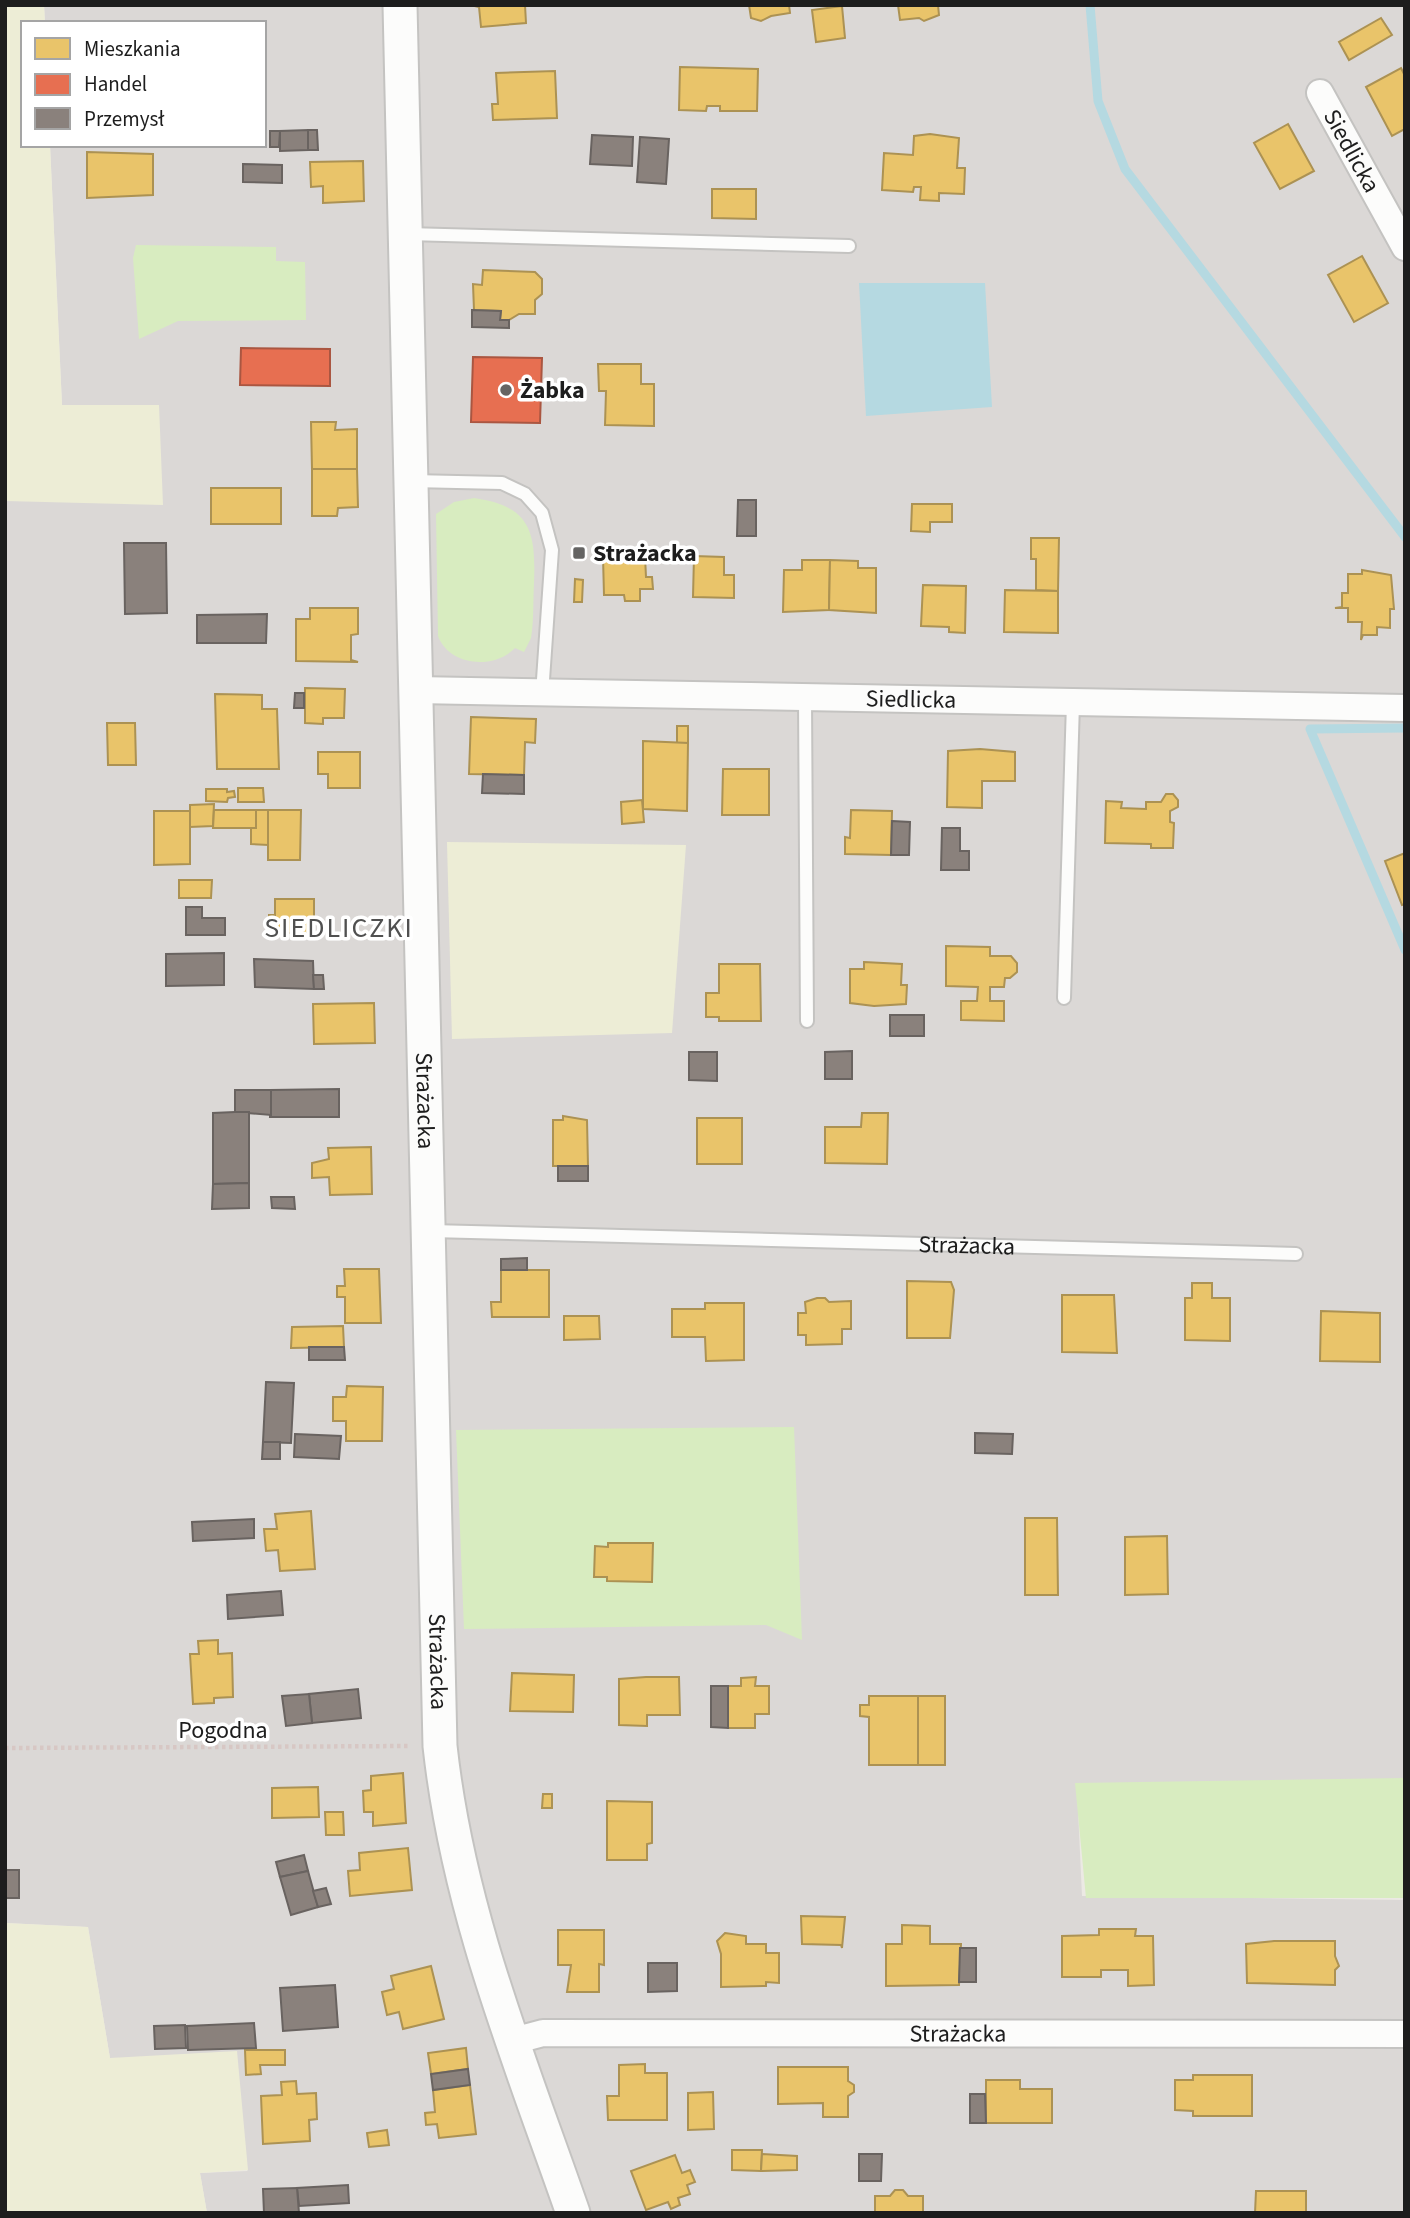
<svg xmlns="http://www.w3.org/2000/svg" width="1410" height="2218" viewBox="0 0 1410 2218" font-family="'Source Sans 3',sans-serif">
<rect width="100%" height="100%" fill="#ece9e4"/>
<polygon fill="#dbd8d6" points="44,5 1405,5 1405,1784 1077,1788 1082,1896 1405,1900 1405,2213 207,2213 200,2173 248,2171 110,2058 88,1927 5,1923 5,406 62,405 50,145 264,145 264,23 45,23"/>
<g fill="#ededd6">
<polygon points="5,5 44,5 45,23 23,23 23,145 50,145 62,405 159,405 163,505 5,501"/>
<polygon points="447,842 686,845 672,1033 452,1039"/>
<polygon points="5,1923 88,1927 110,2058 237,2051 248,2170 200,2173 207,2213 5,2213"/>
</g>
<g fill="#d8ecc0">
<polygon points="136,245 276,247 276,261 305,262 306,320 178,321 139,339 133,258"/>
<path d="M474,498C531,506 536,532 534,583C533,601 534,621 531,638L524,652L515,648C494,670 449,666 438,636L436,514L454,502Z"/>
<polygon points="794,1427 802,1640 766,1625 464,1629 456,1430"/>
<polygon points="1405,1778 1405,1898 1086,1898 1075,1783"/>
</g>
<polygon fill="#b5d9e1" points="859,283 985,283 992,407 866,416"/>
<g fill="#e9c46a" stroke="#ac9253" stroke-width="2">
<polygon points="470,5 525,5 526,23 481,27 479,7"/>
<polygon points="749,5 789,5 790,13 771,16 761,21 751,18"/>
<polygon points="898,5 938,5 939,15 924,21 919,18 900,20"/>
<polygon points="842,6 845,38 816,42 812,10"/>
<polygon points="1381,18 1392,35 1349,60 1339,42"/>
<polygon points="680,67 758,69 757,111 720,111 720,106 707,106 706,111 679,110"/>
<polygon points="1401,68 1405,76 1405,129 1392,136 1366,87"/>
<polygon points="555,71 557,118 493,120 492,104 498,104 496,73"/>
<polygon points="1288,124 1314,171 1280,189 1254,143"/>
<polygon points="930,134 959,138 957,168 965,168 964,194 939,193 939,201 920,200 921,187 914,187 913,192 882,190 884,153 913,155 914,136"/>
<polygon points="87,152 153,154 153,195 87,198"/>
<polygon points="363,161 364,201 323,203 323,186 311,187 310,162"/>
<polygon points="712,189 756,189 756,219 712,218"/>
<polygon points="1362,256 1388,303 1354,322 1328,275"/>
<polygon points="483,270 535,272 542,279 542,294 535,300 535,314 519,314 509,320 500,320 501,311 474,310 473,284 482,285"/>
<polygon points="598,364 641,364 641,384 654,384 654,426 605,425 606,391 599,391"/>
<polygon points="311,422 336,422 335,430 357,429 357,469 312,469"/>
<polygon points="312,469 357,469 358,507 338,508 337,516 312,516"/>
<rect x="211" y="488" width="70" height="36"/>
<polygon points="912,504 952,504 952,522 930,522 930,532 911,531"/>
<polygon points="1031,538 1059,538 1058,591 1036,590 1036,559 1031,559"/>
<polygon points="645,556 646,577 652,577 653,589 640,589 640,601 625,601 624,595 604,595 603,557"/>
<polygon points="694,556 724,557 724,575 734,575 734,598 693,597"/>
<polygon points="802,560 830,560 829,610 783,612 784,570 802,570"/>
<polygon points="830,560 858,561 858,568 876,568 876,613 829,610"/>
<polygon points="1362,570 1391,575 1394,609 1390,609 1390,628 1377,627 1377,635 1363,635 1361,640 1362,622 1348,622 1348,608 1335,608 1342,607 1342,593 1348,593 1348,574 1362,574"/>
<polygon points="575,579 583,580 582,602 574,602"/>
<polygon points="923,585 966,586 965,633 949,632 949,627 921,626"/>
<polygon points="1005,590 1058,591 1058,633 1004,632"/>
<polygon points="310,608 358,608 358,634 351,635 351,660 358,662 296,661 296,619 310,619"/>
<polygon points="305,688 345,689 344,718 323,718 323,724 305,723"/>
<polygon points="215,694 262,695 262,709 277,709 279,769 217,769"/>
<polygon points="471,717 536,719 535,743 525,742 524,775 469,774"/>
<polygon points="107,723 135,723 136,765 108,765"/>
<rect x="677" y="726" width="11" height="17"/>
<polygon points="643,741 688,743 687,811 643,809"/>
<polygon points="980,749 1015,752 1015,781 982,781 982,808 947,807 948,751"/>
<polygon points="318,752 360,752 360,788 328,788 328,774 318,774"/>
<polygon points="723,769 769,769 769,815 722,815"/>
<polygon points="238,788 263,788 264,802 238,802"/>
<polygon points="206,789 227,789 227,792 234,791 235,797 228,798 227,802 206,801"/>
<polygon points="1166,794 1173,794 1178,800 1178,807 1170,811 1170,822 1174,823 1173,848 1151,848 1151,844 1105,843 1106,801 1122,802 1121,808 1146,809 1146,802 1161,802"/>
<polygon points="642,800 644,822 622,824 621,802"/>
<polygon points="214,804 213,826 190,827 190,805"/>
<polygon points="214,810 256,810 256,828 213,828"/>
<polygon points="256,810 268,810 268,845 251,844 251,828 256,828"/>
<polygon points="268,810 301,810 300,860 268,860"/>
<polygon points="851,810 892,811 891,855 845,854 845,837 850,838"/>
<polygon points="154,811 190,811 190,864 154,865"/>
<polygon points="1405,853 1405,904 1402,905 1385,861"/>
<polygon points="179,880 212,880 211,898 179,898"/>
<polygon points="275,899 314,899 314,933 269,933 269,915 275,915"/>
<polygon points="946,946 990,947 990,956 1011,956 1017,963 1017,972 1010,978 1005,978 1004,987 990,987 990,1001 1004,1001 1004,1021 961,1020 961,1001 977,1001 978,987 946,986"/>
<polygon points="864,962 902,964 901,985 907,985 906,1004 874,1006 850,1003 850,969 864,969"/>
<polygon points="719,964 760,964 761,1021 719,1021 719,1017 706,1017 706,993 719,993"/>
<polygon points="374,1003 375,1043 314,1044 313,1004"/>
<polygon points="862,1113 888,1113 887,1164 825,1163 825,1127 861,1127"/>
<polygon points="563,1116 587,1120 588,1166 553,1166 553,1120 563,1120"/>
<rect x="697" y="1118" width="45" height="46"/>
<polygon points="371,1147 372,1194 330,1195 329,1177 312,1178 312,1163 329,1159 328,1148"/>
<polygon points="344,1269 379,1269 381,1323 345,1323 345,1297 337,1297 337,1286 345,1286"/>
<polygon points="501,1270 549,1270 549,1317 492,1317 491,1302 501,1302"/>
<polygon points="907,1281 951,1282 954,1290 950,1338 907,1338"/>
<polygon points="1192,1283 1212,1283 1212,1298 1230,1298 1230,1341 1185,1340 1185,1298 1192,1298"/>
<polygon points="1062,1295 1114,1295 1117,1353 1062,1352"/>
<polygon points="817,1298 825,1298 829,1302 851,1301 851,1329 842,1329 842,1344 806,1345 806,1335 798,1335 798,1313 806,1313 805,1302"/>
<polygon points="705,1303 744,1303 744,1360 706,1361 705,1337 672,1337 672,1309 705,1309"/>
<polygon points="1321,1311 1380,1313 1380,1362 1320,1361"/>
<polygon points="564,1316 599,1316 600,1339 564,1340"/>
<polygon points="343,1326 344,1347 291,1348 292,1327"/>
<polygon points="347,1386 383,1387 382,1441 346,1441 346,1421 333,1421 333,1397 346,1397"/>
<polygon points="311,1511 315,1569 280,1571 278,1550 266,1551 264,1529 277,1529 275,1514"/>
<polygon points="1025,1518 1057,1518 1058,1595 1025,1595"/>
<polygon points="1167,1536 1168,1594 1125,1595 1125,1537"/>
<polygon points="608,1543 653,1543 652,1582 607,1581 607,1577 594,1577 595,1546 608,1547"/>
<polygon points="218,1640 218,1654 232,1653 233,1697 214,1698 214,1703 193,1704 190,1654 199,1654 198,1641"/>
<polygon points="512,1673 574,1675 573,1712 510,1711"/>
<polygon points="646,1677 679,1677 680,1715 647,1715 647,1726 619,1725 619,1679"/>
<polygon points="756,1677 755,1686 769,1686 769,1714 755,1714 755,1728 728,1728 728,1686 741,1686 741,1678"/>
<polygon points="869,1696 918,1696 918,1765 869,1765 869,1717 860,1716 860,1705 869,1705"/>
<rect x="918" y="1696" width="27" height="69"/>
<polygon points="403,1773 406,1823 373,1826 373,1812 364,1812 363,1791 371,1790 371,1776"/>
<polygon points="318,1787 319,1817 272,1818 272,1788"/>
<polygon points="543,1794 552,1794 552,1808 542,1808"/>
<polygon points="607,1801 652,1802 652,1843 647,1844 647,1860 607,1860"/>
<polygon points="325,1812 343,1812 344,1835 326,1835"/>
<polygon points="408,1848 412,1890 350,1896 348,1871 360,1870 359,1853"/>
<polygon points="801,1916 845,1917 842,1948 841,1945 802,1944"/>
<polygon points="902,1925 930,1926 930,1944 961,1944 959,1985 886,1986 886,1944 902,1944"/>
<polygon points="1099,1929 1136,1929 1135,1936 1153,1936 1154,1985 1128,1986 1128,1970 1101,1970 1101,1977 1062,1977 1062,1936 1099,1935"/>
<polygon points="558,1930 604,1930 604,1965 599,1964 599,1992 567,1992 571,1965 558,1965"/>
<polygon points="725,1933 746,1936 746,1944 766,1944 766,1953 779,1953 779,1983 766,1982 766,1986 721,1987 721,1954 717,1941"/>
<polygon points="1274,1941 1335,1941 1335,1956 1339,1966 1335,1970 1335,1985 1247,1983 1246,1944"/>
<polygon points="431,1966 444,2019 403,2029 399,2012 387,2015 382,1992 394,1989 391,1976"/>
<polygon points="466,2048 468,2069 431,2074 428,2053"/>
<polygon points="245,2050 285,2050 285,2065 260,2065 261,2074 246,2075"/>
<polygon points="645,2064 645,2073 667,2073 667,2120 608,2120 607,2096 619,2096 619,2065"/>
<polygon points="778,2067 848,2067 848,2081 854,2085 854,2092 848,2096 848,2117 823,2117 823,2103 778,2104"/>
<polygon points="1193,2075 1252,2075 1252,2116 1193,2116 1193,2111 1175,2110 1175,2080 1193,2080"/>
<polygon points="986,2080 1020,2080 1020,2089 1052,2089 1052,2123 986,2123"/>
<polygon points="296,2081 297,2094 316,2093 317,2119 309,2120 310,2141 263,2144 261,2096 282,2095 281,2082"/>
<polygon points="470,2085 476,2134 439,2138 437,2124 426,2125 425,2113 435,2112 433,2090"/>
<polygon points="713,2092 714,2129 688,2130 688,2093"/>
<polygon points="387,2130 389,2145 369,2147 367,2133"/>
<polygon points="732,2150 762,2150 761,2171 732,2170"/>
<polygon points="762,2154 797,2156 797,2170 761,2171"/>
<polygon points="675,2155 682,2173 690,2170 695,2182 687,2185 690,2194 678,2198 680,2205 671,2209 668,2202 646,2210 631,2171"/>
<polygon points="895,2190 903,2190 908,2196 923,2196 923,2213 875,2213 875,2196 890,2196"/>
<polygon points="1256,2191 1306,2191 1306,2213 1255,2213"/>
</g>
<g fill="#e76f51" stroke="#aa5641" stroke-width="2">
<polygon points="241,348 330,349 330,386 240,385"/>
<polygon points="473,357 542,358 540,423 471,422"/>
</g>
<g fill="#8a817c" stroke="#696360" stroke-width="2">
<polygon points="308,130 308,150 280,151 280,131"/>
<polygon points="308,130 317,130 318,150 308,150"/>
<polygon points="270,131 280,131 279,147 270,147"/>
<polygon points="592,135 633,137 632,166 590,164"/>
<polygon points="640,137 669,139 666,184 637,182"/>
<polygon points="243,164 282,165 282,183 243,182"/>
<polygon points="472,310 501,311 500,320 509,320 509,328 472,327"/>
<polygon points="738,500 756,500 756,536 737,536"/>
<polygon points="124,543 166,543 167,613 125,614"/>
<polygon points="267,614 266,643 197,643 197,615"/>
<polygon points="295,693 304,693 304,708 294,708"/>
<polygon points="483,774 524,775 524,794 482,793"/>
<polygon points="892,821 910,822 909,855 891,855"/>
<polygon points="942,828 960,828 960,851 969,851 969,870 941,870"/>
<polygon points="186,907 202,907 202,918 225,918 225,935 186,935"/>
<polygon points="224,953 224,985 166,986 166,954"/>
<polygon points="254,959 313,961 314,989 255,987"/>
<polygon points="313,975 323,975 324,989 314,989"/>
<rect x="890" y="1015" width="34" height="21"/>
<polygon points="852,1051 852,1079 825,1079 825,1052"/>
<polygon points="689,1052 717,1052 717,1081 689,1080"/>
<polygon points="339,1089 339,1117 270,1117 271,1090"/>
<polygon points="235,1090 271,1090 271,1115 235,1112"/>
<polygon points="235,1112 249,1112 249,1183 213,1184 213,1113"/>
<rect x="558" y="1166" width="30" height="15"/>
<polygon points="249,1183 249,1208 212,1209 213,1184"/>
<polygon points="271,1197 294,1197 295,1209 272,1208"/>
<polygon points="527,1258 527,1270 501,1270 501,1259"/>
<polygon points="309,1347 344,1347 345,1360 309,1360"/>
<polygon points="266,1382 294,1383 291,1443 263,1442"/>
<polygon points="975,1433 1013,1434 1012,1454 975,1453"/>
<polygon points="295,1434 341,1436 339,1459 294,1457"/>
<polygon points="263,1442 280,1442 280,1459 262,1459"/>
<polygon points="254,1519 254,1538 193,1541 192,1522"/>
<polygon points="281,1591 283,1615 228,1619 227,1595"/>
<polygon points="711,1686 728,1686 728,1728 711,1727"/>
<polygon points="358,1689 361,1718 312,1723 309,1694"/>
<polygon points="309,1694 312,1723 286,1726 282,1696"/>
<polygon points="304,1855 308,1871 280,1877 276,1862"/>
<rect x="5" y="1870" width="14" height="28"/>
<polygon points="308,1871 318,1907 291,1915 280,1877"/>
<polygon points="326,1888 331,1904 318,1907 313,1891"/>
<polygon points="960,1948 976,1948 976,1982 959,1982"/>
<polygon points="648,1963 677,1963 677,1991 648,1992"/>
<polygon points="335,1985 338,2027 283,2031 280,1988"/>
<polygon points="254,2023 256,2048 188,2050 187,2026"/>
<polygon points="185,2025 186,2048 155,2049 154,2026"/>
<polygon points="468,2069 470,2085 433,2090 431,2074"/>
<polygon points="970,2094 985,2094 986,2123 970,2123"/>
<polygon points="859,2154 882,2154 881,2181 859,2181"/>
<polygon points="348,2185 349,2203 299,2206 297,2188"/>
<polygon points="297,2188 299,2213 264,2213 263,2189"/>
</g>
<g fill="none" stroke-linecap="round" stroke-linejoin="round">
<g stroke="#b5d9e1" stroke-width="9">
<polyline points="1090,5 1098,101 1125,169 1405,537"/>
<polyline points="1405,728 1310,729 1405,950"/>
</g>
<g stroke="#c4c3c1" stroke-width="16">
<g id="service">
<polyline points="407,234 849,246"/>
<polyline points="412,481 502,483 525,494 542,513 552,550 542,694"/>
<polyline points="805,699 807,1021"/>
<polyline points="1064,998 1073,703"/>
<path id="s1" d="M431,1231L1296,1254"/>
</g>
</g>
<g stroke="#c4c3c1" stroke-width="30">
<g id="minor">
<path id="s2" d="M1320,93L1405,247"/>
<path id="s3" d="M416,690L1405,708"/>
<path id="s4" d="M513,2041L543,2033L1405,2034"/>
</g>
</g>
<g stroke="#c4c3c1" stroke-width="37">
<g id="tertiary">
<path id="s5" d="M400,5L440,1746C458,1911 519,2058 573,2213"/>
</g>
</g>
<polyline stroke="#d7c7c4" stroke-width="4.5" stroke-dasharray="3.5 3.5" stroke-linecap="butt" points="5,1748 411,1746"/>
<use href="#service" stroke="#fcfcfb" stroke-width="12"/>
<use href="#minor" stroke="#fcfcfb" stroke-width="26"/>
<use href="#tertiary" stroke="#fcfcfb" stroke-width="33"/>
</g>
<g fill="#656463" stroke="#fff" stroke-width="2.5">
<circle cx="506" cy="390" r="7"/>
<rect x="572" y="546" width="14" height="14" rx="3.5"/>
</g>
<g text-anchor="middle" stroke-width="7" stroke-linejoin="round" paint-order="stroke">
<g font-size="24" fill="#1d1d1d" stroke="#fff">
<text dy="8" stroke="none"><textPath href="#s2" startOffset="66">Siedlicka</textPath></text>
<text dy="8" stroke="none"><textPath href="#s3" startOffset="495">Siedlicka</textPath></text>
<text dy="8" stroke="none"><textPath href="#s5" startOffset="1096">Strażacka</textPath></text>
<text dy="8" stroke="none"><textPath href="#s1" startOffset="536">Strażacka</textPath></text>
<text dy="8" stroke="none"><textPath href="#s5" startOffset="1657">Strażacka</textPath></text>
<text x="223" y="1738">Pogodna</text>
<text dy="8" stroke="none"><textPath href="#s4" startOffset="446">Strażacka</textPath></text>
</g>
<g font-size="24" font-weight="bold" fill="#1d1d1d" stroke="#fff" text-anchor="start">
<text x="520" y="398">Żabka</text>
<text x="593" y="561">Strażacka</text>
</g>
<g font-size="28" letter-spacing="2" fill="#505050" stroke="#fff">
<text x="339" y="937">SIEDLICZKI</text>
</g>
</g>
<rect width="1410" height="2218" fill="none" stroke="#1d1d1d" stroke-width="14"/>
<rect x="21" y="21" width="245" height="126" fill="#ffffff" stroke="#a5a5a5" stroke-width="2"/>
<rect x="35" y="38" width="35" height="21" fill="#e9c46a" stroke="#a5a5a5" stroke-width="2"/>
<text x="84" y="56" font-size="21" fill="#1d1d1d">Mieszkania</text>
<rect x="35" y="74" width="35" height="21" fill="#e76f51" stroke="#a5a5a5" stroke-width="2"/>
<text x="84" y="91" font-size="21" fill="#1d1d1d">Handel</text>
<rect x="35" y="108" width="35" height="21" fill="#8a817c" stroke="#a5a5a5" stroke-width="2"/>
<text x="84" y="126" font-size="21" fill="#1d1d1d">Przemysł</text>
</svg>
